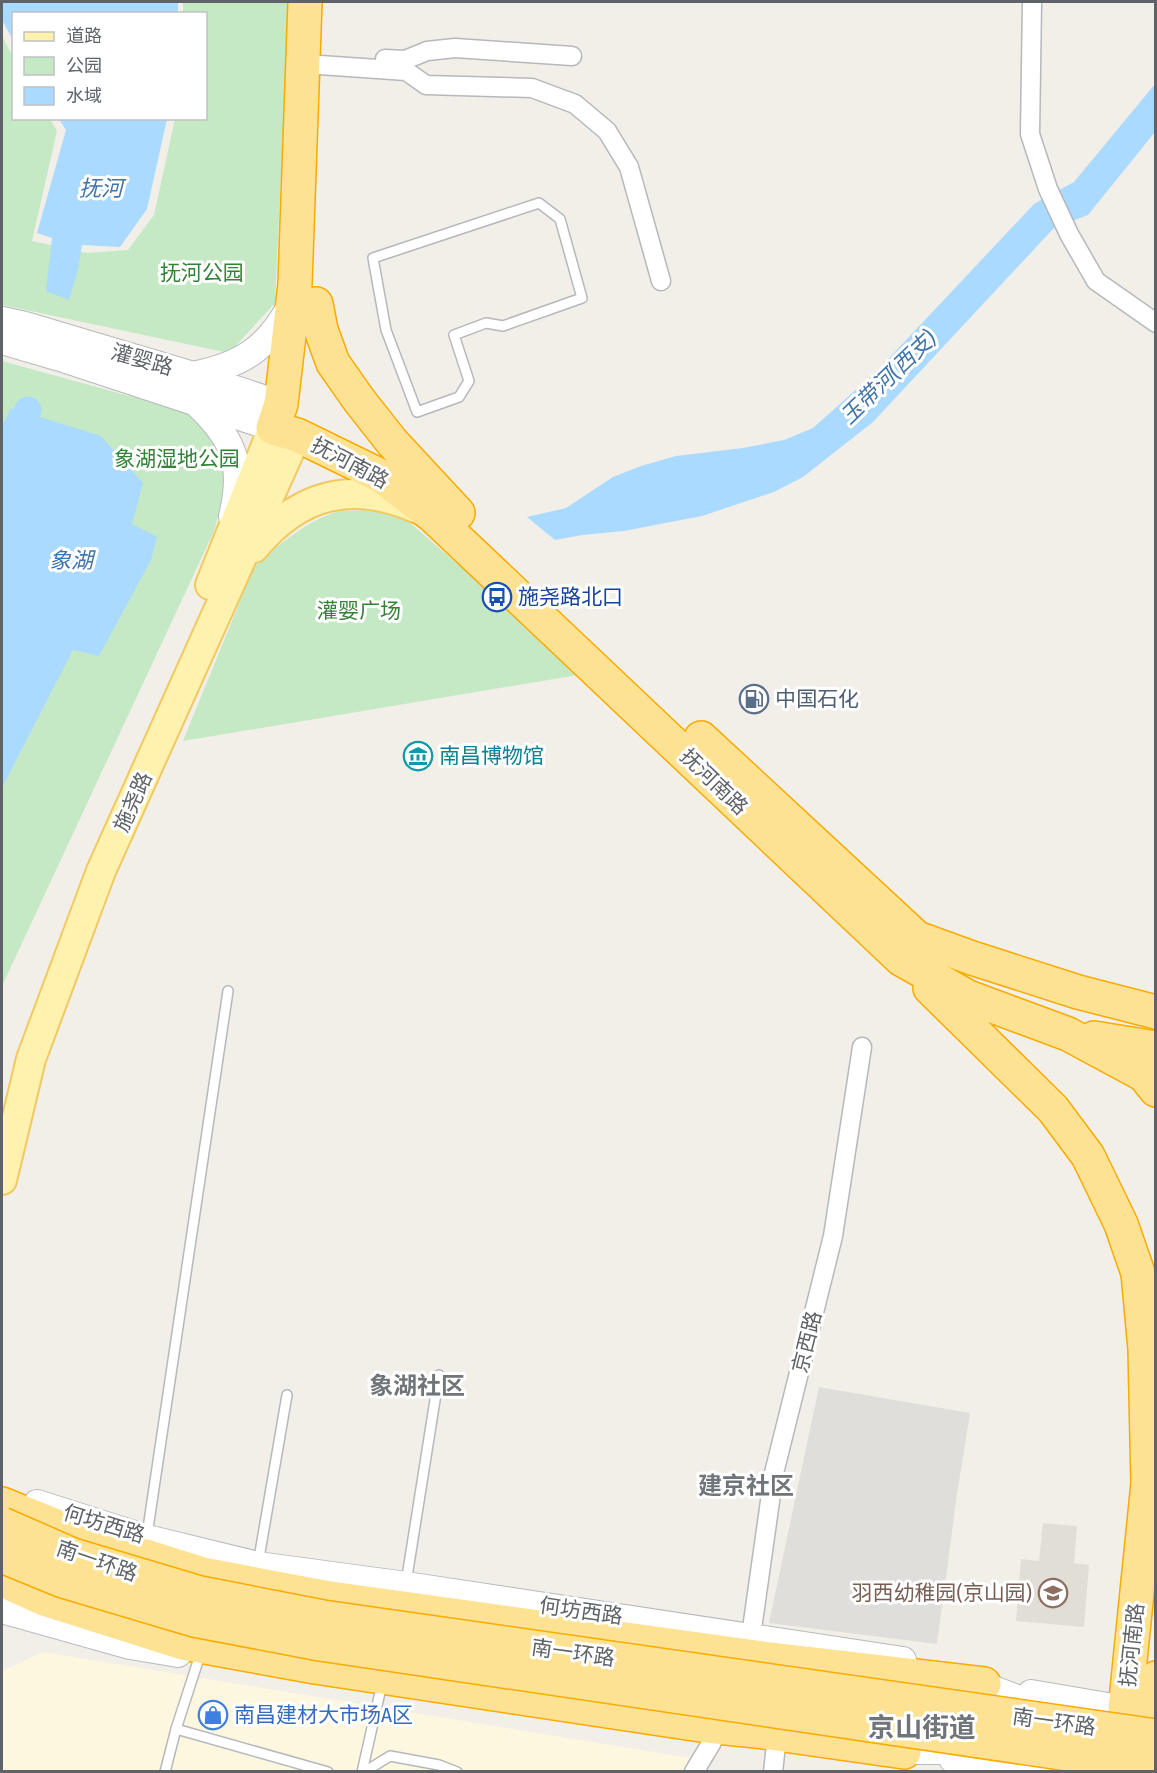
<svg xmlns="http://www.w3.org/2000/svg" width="1157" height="1773" viewBox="0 0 1157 1773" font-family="'Fira Sans Condensed','Noto Sans SC',sans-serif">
<rect width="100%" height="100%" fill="#f1efe8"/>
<polygon fill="#fef7e0" points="43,1652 690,1758 685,1772 2,1771 2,1671"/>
<polygon fill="#e0deda" points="819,1387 970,1413 957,1494 937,1644 769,1623"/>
<polygon fill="#e1ded6" points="1043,1523 1077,1526 1074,1563 1089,1565 1084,1627 1016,1621 1021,1559 1039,1561"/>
<g fill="#c5e8c5">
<polygon points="183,2 289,2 275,303 229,353 2,305 2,36 13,57 14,118 50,119 57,131 32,241 87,253 128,250 154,215 175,119 206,118 206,14 183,13"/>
<path d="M2,361L191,413C197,419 205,425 211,432C233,461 223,500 214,531L2,986V788L73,649L132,524L42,419L12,408L4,422H2Z"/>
<path d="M364,510L400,514L584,674L183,741L254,567C275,547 307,521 336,512C344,510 355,511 364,510Z"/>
</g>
<g fill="#aadaff">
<polygon points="2,2 178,2 178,13 14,14 13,40 2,20"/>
<polygon points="1155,84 1155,132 1088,215 1054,228 873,422 803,477 774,492 702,516 624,531 582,535 555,540 527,517 566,508 613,477 641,466 676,456 743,448 784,440 813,428 877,371 1034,204 1074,182"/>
<polygon points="59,119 167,119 147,209 120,247 82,245 78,270 69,300 46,291 52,238 37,233 66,130"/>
<polygon points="11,408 101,436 143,483 132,524 157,537 151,560 99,656 73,650 2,788 2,422 4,422"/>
</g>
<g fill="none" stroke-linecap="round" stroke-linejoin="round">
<polyline stroke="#aadaff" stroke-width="27" points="27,413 28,410"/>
<g stroke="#b5b8bc" stroke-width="12">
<g id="lane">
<polygon points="539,203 560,219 582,298 503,326 486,323 454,335 469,381 459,397 417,412 386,330 373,258"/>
<polyline points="147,1535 228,991"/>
<polyline points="258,1564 287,1395"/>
<polyline points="406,1583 439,1375"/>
<polyline points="176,1729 328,1772"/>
<polyline points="165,1772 176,1729 199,1658"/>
<polyline points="362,1772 381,1688"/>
<polyline points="364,1772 390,1756 439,1765 457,1772"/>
</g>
</g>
<g stroke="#b5b8bc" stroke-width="21">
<g id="street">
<polyline points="1032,2 1030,134 1048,189 1069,234 1096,281 1156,323"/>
<polyline points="385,59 405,60 427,51 455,48 572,56"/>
<polyline points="320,65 406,71 426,85 532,88 575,104 607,131 629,167 661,281"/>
<polyline points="751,1636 774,1473 833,1236 862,1047"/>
<polyline points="694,1772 712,1742"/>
<polyline points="773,1772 776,1745"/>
</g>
</g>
<g stroke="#b6babf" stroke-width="28">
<g id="secondary">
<polyline points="2,320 25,325 193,375 281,404"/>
<polyline points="2,341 60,358 273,428"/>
<path d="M193,375C242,365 267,349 291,305"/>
<path d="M199,406C235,440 244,468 232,516"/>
<polyline points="37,1503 147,1538 258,1565 406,1585 903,1660"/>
<polyline points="2,1610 130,1646 178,1654"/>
<polyline points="967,1679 1056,1713"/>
<polyline points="1031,1693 1143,1712"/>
<polyline points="886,1751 972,1751"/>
<polyline points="952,1759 1037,1772"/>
</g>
</g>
<g stroke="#f2c960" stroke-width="32">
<g id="primary">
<path d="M254,548C300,493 352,480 418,509"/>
<polyline points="210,585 273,428"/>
<polyline points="2,1180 31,1059 101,871 297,435"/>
</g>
</g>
<g stroke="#f9ab00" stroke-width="36">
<g id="highway">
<polyline points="305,2 295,284 281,404 273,428 297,435 381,476 433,516 901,959 968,997 1068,1034 1144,1075 1156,1090"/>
<polyline points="316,304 321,330 333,363 359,400 392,442 458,513"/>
<polyline points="701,738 917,938 972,958 1078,992 1156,1012"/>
<polyline points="930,988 1053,1109 1088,1156 1121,1224 1138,1273 1145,1349 1148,1485"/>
<polyline points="1094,1038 1156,1048"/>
<polyline points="2,1504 79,1535 203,1574 324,1597 763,1658 984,1684"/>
<polyline points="2,1580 44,1599 183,1643 315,1667 707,1726 756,1731 904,1752"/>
<polyline points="1123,1759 1125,1710 1150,1464"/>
<polyline points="1151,1764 1156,1678"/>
</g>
</g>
<use href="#lane" stroke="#fff" stroke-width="9"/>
<use href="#street" stroke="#fff" stroke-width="18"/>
<use href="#secondary" stroke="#fff" stroke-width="26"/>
<use href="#primary" stroke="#fff2af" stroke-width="28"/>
<use href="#highway" stroke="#fde293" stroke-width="33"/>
<g stroke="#f9ab00" stroke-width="36" stroke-linecap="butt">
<g id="highway-bridge">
<polyline points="2,1524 73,1555 200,1593 323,1617 1156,1736"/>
<polyline points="2,1556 63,1581 194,1620 320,1644 1156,1767"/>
</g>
</g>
<use href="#highway-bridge" stroke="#fde293" stroke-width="33"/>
</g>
<defs>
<g id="bus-ring" transform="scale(1.5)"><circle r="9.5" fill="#fff" stroke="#1a4fb4" stroke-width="1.5"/><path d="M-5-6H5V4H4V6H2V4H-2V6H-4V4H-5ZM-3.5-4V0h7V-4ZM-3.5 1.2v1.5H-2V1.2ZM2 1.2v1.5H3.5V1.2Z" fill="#1a4fb4"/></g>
<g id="fuel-ring" transform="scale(1.5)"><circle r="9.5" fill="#fff" stroke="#5c6f8a" stroke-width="1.5"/><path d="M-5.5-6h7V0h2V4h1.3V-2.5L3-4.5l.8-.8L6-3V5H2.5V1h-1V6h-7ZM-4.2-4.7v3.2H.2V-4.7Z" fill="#5c6f8a"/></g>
<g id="museum-ring" transform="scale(1.5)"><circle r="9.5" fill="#fff" stroke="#0f9aa8" stroke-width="1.5"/><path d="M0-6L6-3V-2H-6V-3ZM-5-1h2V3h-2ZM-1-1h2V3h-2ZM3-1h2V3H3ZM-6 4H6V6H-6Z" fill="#0f9aa8"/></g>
<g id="school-ring" transform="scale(1.5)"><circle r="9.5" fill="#fff" stroke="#8d6e63" stroke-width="1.5"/><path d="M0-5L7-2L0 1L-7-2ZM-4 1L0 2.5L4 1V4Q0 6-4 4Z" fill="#8d6e63"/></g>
<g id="shop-ring" transform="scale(1.5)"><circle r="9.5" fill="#fff" stroke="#3f7fe0" stroke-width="1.5"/><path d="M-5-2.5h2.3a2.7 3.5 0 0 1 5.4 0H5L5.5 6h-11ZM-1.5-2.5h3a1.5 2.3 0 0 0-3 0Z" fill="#3f7fe0"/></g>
</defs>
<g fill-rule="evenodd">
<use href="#bus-ring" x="497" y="597"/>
<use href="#fuel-ring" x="754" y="699"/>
<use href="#museum-ring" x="418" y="756"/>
<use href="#school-ring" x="1053" y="1593"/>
<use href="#shop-ring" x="213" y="1715"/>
</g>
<g text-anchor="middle" stroke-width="6" stroke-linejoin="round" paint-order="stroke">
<g font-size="21" fill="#348238" stroke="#fff">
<text x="202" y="280">抚河公园</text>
<text x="177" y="466">象湖湿地公园</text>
<text x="359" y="618">灌婴广场</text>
</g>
<g font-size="21" fill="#5f6368" stroke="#fff">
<text transform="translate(142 360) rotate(16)" y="7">灌婴路</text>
<text transform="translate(350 463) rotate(28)" y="7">抚河南路</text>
<text transform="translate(714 782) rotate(44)" y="7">抚河南路</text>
<text transform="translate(133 802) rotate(-66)" y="7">施尧路</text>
<text transform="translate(807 1342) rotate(-76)" y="7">京西路</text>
<text transform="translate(104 1524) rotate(17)" y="7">何坊西路</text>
<text transform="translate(97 1561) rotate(19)" y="7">南一环路</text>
<text transform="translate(581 1611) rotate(8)" y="7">何坊西路</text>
<text transform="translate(1132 1645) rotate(-84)" y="7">抚河南路</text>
<text transform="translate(573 1653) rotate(8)" y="7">南一环路</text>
<text transform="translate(1054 1722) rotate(8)" y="7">南一环路</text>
</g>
<g font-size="21" fill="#164399" stroke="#fff" text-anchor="start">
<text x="518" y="604">施尧路北口</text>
</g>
<g font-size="21" fill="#4e5e75" stroke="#fff" text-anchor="start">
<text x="775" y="706">中国石化</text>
</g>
<g font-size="21" fill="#0d838f" stroke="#fff" text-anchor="start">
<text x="439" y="763">南昌博物馆</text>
</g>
<g font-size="21" fill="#785e54" stroke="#fff" text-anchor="end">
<text x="1032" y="1600">羽西幼稚园(京山园)</text>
</g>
<g font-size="21" fill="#366cbe" stroke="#fff" text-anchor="start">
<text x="234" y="1722">南昌建材大市场A区</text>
</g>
<g font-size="22" font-style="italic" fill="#4174aa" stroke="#fff">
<text x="101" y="196">抚河</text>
<text transform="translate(888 377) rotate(-44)" y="8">玉带河(西支)</text>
<text x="71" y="568">象湖</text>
</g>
<g font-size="24" font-weight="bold" fill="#70757a" stroke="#fff">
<text x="417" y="1394">象湖社区</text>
<text x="746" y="1494">建京社区</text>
</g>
<g font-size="27" font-weight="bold" fill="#70757a" stroke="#fff">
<text x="922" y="1737">京山街道</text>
</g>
</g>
<rect width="1157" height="1773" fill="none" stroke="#5f6368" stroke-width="6"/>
<rect x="12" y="12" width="195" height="108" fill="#ffffff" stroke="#bfc1c3" stroke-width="1.5"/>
<rect x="24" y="32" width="30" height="9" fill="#fff2af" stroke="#bfc1c3" stroke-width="1.5"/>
<text x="66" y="42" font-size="18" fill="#5f6368">道路</text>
<rect x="24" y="57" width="30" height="18" fill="#c5e8c5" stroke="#bfc1c3" stroke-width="1.5"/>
<text x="66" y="72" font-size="18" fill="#5f6368">公园</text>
<rect x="24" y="87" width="30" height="18" fill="#aadaff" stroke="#bfc1c3" stroke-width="1.5"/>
<text x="66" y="102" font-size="18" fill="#5f6368">水域</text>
</svg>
